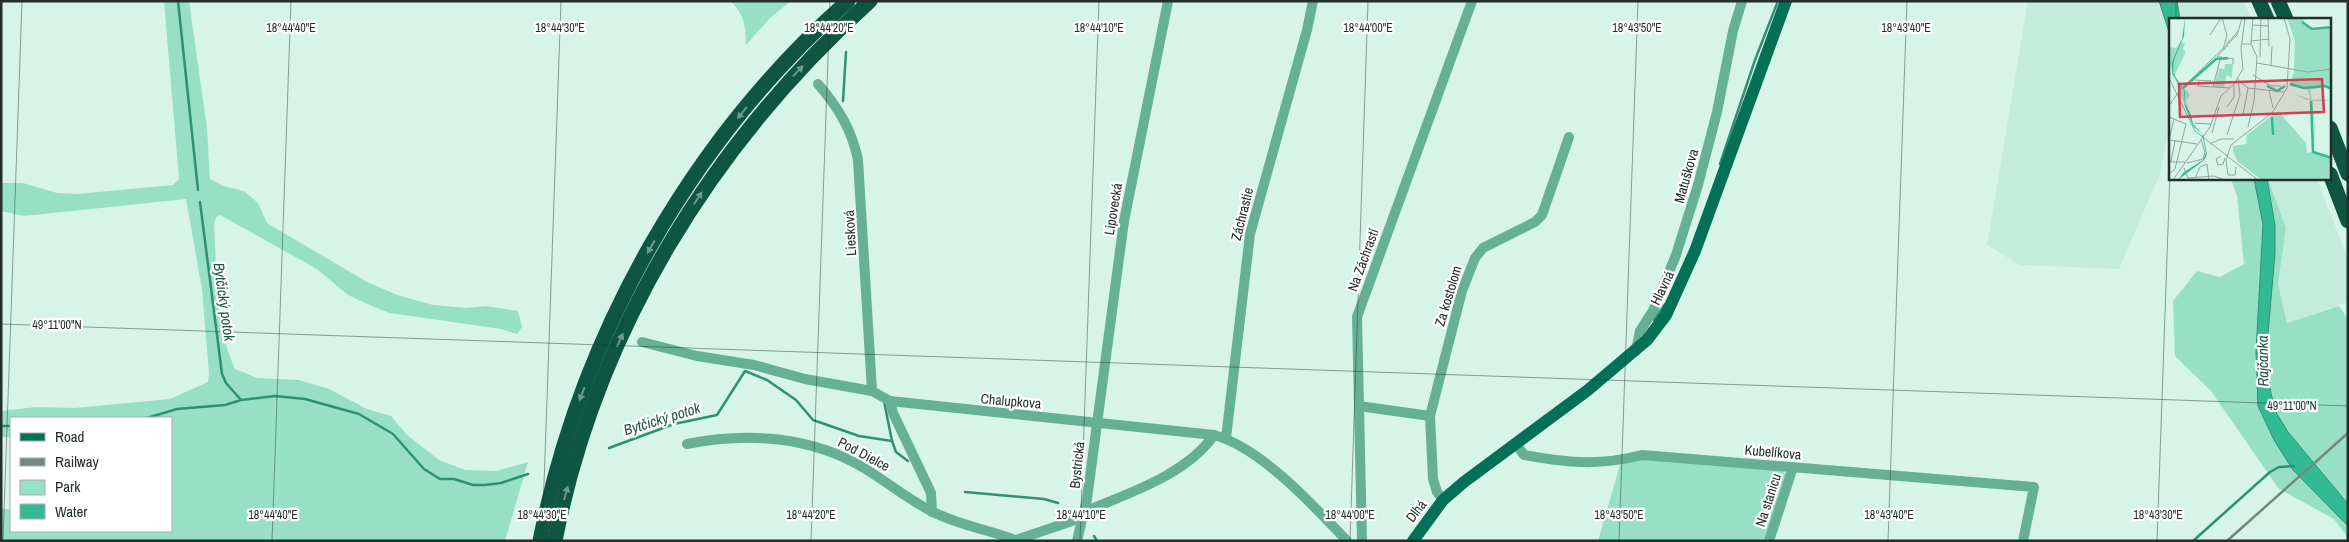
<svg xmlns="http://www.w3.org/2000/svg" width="2349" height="542" viewBox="0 0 2349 542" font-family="'Archivo Narrow',sans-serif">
<rect width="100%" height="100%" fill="#d6f5e8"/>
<g fill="#c4ebdc">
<polygon points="2028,1 2243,1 2252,19 2170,19 2170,122 2160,174 2119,269 2020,265 1987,245"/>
<polygon points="2268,179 2317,179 2348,259 2348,302 2287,323 2278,284 2286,228"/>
</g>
<g fill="#98e0c5">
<path d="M164,1H189L207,128L210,179L223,186L244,191L258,203L267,223L367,282L397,295L433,305L466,308L486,306L518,311L522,327L517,334L501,329L390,313L374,307L348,295L317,269L220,215L216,217L214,225C217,272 215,325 235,369L257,378L299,380L329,389L367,409L391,416L407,435L439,460L465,470L496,471L528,462L505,541H1V509H11V531H171V418H11V437H1V411L36,407L75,408L170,399L208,382L209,374L202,289L186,199L24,216L1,211V183H23L57,193L77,194L173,185L179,179Z"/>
<path d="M730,1H791L770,18L746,45C746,28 744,12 730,1Z"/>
<polygon points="2231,179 2268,179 2286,228 2278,284 2287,323 2339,306 2348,319 2348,538 2334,519 2279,489 2211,391 2175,356 2173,301 2197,271 2220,277 2244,264 2237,196"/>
<polygon points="1636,459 1782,469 1787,476 1765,541 1598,541 1620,465"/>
</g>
<g fill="#32bb93" stroke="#2e9174">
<polygon points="2159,1 2177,1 2180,19 2170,19 2170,35"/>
<polygon points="2254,179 2267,179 2275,225 2275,253 2266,357 2271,394 2277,414 2288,432 2348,504 2348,526 2293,470 2274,440 2258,406 2256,352 2263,224"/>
</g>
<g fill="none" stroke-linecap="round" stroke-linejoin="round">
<g stroke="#2e9174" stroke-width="2.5">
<polyline points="178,1 198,190"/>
<polyline points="843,101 846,52"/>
<polyline points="1720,164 1755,60 1778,1"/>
<polyline points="200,202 222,374 226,383 241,400"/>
<polyline points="1654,320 1665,304"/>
<polyline points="884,401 892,441"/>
<polyline points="147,418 177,409 225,405 241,400 275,396 305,399 359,414 393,434 424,469 440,479 454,479 473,485 485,485 501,483 528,474"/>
<polyline points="1,426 11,426"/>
<polyline points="609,448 674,424 717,415 745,371 767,380 796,400 813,420 859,436 892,441 896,452 908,461"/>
<polyline points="965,492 1044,499 1058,503"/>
<polyline points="1094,536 1097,541"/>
<polyline points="2193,541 2270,472 2279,467 2294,466"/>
</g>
<g stroke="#66b096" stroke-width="10">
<path d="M818,84C838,107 852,130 858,160L872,391"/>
<path d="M642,342L697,356L754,365L805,379L872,391L890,401L1214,435C1260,447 1314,506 1347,541"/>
<polyline points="1636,351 1640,331 1654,309 1676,255 1698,185 1717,112 1733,31 1742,1"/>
<polyline points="890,401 893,413 931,493 932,512"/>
<polyline points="1359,406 1430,416"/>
<polyline points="1226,438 1250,234 1307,30 1313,1"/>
<path d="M687,444C747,432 811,436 864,468C887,482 908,499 931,511C958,525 990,530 1018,541"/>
<path d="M1516,444L1524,455C1566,463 1600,466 1642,455L2034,487L2023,541"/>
<polyline points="1443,500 1437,492 1433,479 1430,416 1462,291 1475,258 1483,248 1535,222 1542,215 1569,137"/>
<path d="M1084,512C1128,493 1185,476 1214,435"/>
<polyline points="1016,540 1081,518"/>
<polyline points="1077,541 1087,499 1124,221 1168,1"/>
<polyline points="1362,541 1357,317 1472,1"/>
<polyline points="1769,541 1793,467"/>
</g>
<polyline stroke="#047156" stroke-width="12" points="1413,541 1443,500 1464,482 1588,390 1647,340 1666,315 1695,251 1786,1"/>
<g stroke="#0e5642" stroke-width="15">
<polyline points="2259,1 2267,19"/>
<polyline points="2278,1 2286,19"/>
<polyline points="2330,128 2348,174"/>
<polyline points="2330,174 2348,221"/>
<path d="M540,541C580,337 691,139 848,1"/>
<path d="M555,541C596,331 712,143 870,1"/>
</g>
<polyline stroke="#73877f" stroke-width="2.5" points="2227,541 2348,433"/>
</g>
<defs><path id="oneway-solid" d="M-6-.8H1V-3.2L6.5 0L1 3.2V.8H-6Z" transform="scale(1.25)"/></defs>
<g fill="#6e9a8e">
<use href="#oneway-solid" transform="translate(798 71) rotate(-46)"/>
<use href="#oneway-solid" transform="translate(742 113) rotate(129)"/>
<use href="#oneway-solid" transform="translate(698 198) rotate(-57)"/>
<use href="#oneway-solid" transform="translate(651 247) rotate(120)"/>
<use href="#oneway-solid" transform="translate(620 340) rotate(-66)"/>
<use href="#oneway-solid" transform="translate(582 394) rotate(111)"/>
<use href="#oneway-solid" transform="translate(566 493) rotate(-75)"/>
</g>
<path fill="none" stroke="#232f2a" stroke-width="1" stroke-opacity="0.45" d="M2176,19V1M1,324L2348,406M3,541L22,1M272,541L291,1M542,541L561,1M811,541L830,1M1080,541L1099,1M1350,541L1368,1M1619,541L1638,1M1888,541L1907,1M2157,541L2170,172"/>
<g text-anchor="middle" stroke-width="4.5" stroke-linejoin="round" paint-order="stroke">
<g font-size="14" fill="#232f2a" stroke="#fff">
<text transform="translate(1686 176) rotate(-74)" y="5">Matuškova</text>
<text transform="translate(1113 209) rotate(-81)" y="5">Lipovecká</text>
<text transform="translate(1242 214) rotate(-76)" y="5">Záchrastie</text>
<text transform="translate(850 233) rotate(-93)" y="5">Liesková</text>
<text transform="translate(1363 260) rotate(-70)" y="5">Na Záchrastí</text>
<text transform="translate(1662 288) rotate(-64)" y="5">Hlavná</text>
<text transform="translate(1448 296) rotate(-73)" y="5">Za kostolom</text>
<text transform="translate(1011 401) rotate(5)" y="5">Chalupkova</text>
<text transform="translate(1773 452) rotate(5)" y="5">Kubelíkova</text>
<text transform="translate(864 454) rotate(28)" y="5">Pod Dielce</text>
<text transform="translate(1077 465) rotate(-84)" y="5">Bystrická</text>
<text transform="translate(1768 500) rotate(-72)" y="5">Na stanicu</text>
<text transform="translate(1416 511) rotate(-52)" y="5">Dlhá</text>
</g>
<g font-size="15" font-style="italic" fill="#225746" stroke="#fff">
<text transform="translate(224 302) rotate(82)" y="5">Bytčický potok</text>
<text transform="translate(2263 361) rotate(-91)" y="5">Rajčanka</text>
<text transform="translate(662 419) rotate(-17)" y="5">Bytčický potok</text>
</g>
</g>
<g transform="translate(2169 18)">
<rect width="162" height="162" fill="#d6f5e8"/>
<path d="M118,0H134L136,7L143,11L162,9V71L155,69L141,71L143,82L153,81L162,83H143L146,109L145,133L162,139V162H93L68,143L64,133V128L77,126L78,117L109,93L137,125L138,135L143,134L145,110L141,83L122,75L141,81L139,72L121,67L125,53L126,23ZM11,24L16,25L14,31L17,34L5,58L21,77L17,83L20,92L18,94L0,44V29L7,30ZM56,46H64L63,60L58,57L55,69H45L50,50L55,51Z" fill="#98e0c5"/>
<path d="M16,0L15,18L5,42L4,55L16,74V86L22,97L24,106L34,117L38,136L36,141L34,143L9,162L15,154L34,142L37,135L33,116L24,108L16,88L15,73L3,56V44L13,21Z" fill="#32bb93"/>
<path fill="none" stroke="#32bb93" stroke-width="2.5" d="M133,4L143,11L163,9M121,66L135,70L156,68L163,71M98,68L108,73L116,68M14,70L47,41L59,40M142,83L144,134L163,140M103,99L104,117"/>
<path fill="none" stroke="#8ea69c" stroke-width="1" d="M53,0L58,17L54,31M99,0L100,28M83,7L100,8M41,17L52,0M82,23L100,21M58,26L69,13M73,26H82L88,39L85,83L79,109M82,26L84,0M53,39H48L59,27M91,39L92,0M88,45L139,54L163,51M102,47L103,28M84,57L102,68H112M0,60L26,113L89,162M26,62L42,63M30,63L29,68L61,70M71,64L79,70L115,74M44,69L51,42L64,40V46M100,72L104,90M0,88L11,72L68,17L73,0M58,89L65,79V66M74,97L79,70M0,99L17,106L6,151L0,156M25,105L42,106M43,115L50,89M58,117L71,77L69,60M0,122L28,126M0,122L5,101M41,126L52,121H65M52,138L47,141L49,147L54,146L56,140M0,144H16M2,144L6,123M18,145L34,141L36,134L32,122M67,149L66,157H59L57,142L62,127L103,95L118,70L121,21L115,0M15,150L19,160L45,158L56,162M26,160L31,149L38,146L40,162M4,162L41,109L52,78L65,66L74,51L72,31L76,0"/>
<path fill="#d0404f" fill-opacity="0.15" stroke="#d0404f" stroke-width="2.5" d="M153,61L155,94L11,99L10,66Z"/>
<rect width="162" height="162" fill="none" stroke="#232f2a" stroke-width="2.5"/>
</g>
<g font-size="12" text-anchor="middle" fill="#232f2a" stroke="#fff" stroke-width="4.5" stroke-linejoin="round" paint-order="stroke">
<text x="291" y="32">18°44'40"E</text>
<text x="560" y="32">18°44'30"E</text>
<text x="829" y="32">18°44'20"E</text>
<text x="1099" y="32">18°44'10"E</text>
<text x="1368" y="32">18°44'00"E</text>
<text x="1637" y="32">18°43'50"E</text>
<text x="1906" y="32">18°43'40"E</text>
<text x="57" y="329">49°11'00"N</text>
<text x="2292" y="410">49°11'00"N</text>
<text x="273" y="519">18°44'40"E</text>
<text x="542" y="519">18°44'30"E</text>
<text x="811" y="519">18°44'20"E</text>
<text x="1081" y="519">18°44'10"E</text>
<text x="1350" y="519">18°44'00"E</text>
<text x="1619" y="519">18°43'50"E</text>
<text x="1889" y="519">18°43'40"E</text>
<text x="2158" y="519">18°43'30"E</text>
</g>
<rect width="2349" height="542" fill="none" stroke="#232f2a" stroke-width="5"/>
<rect x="10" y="417" width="162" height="115" fill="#ffffff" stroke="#a7acaa"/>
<rect x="20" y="433" width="25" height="8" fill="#047156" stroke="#a7acaa"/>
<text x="55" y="442" font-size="15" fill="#232f2a">Road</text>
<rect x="20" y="458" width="25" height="8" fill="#73877f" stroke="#a7acaa"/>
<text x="55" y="467" font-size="15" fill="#232f2a">Railway</text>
<rect x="20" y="480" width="25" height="15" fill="#98e0c5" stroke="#a7acaa"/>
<text x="55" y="492" font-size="15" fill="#232f2a">Park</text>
<rect x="20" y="504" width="25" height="15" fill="#32bb93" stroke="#a7acaa"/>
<text x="55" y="517" font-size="15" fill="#232f2a">Water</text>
</svg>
